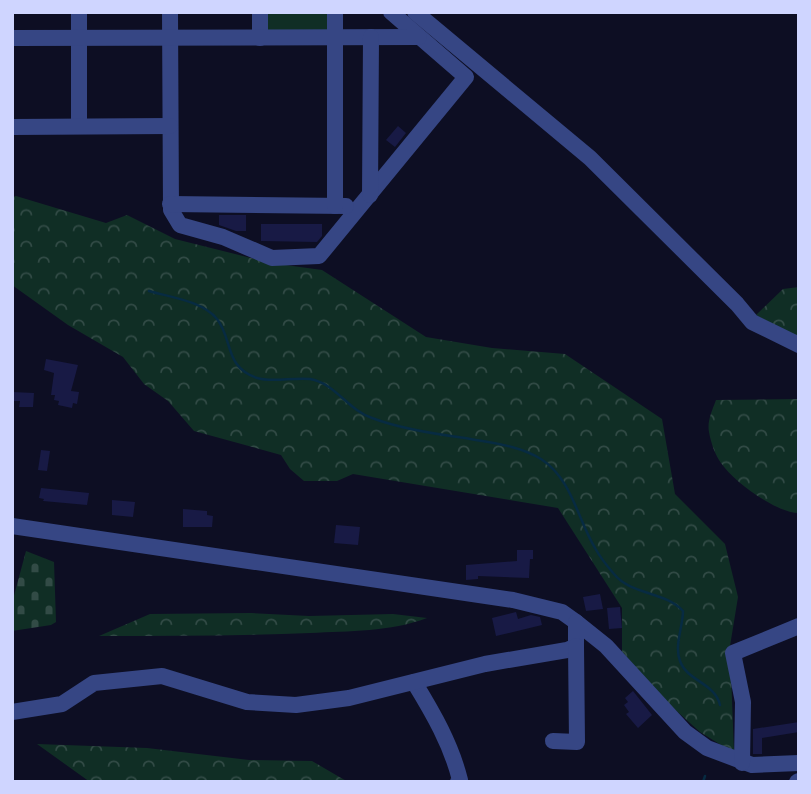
<svg xmlns="http://www.w3.org/2000/svg" width="811" height="794" viewBox="0 0 811 794" font-family="Lato,sans-serif">
<defs>
<pattern id="forest-crowns" width="20" height="18" patternUnits="userSpaceOnUse" patternTransform="scale(1.75)"><rect width="20" height="18" fill="#102e25"/><path d="M2 6a3 3 0 1 1 6 0M12 15a3 3 0 1 1 6 0" fill="none" stroke="#324b46"/></pattern>
<pattern id="cemetery-stones" width="16" height="16" patternUnits="userSpaceOnUse" patternTransform="scale(1.75)"><rect width="16" height="16" fill="#102e25"/><path d="M2 7V4a2 2 0 0 1 4 0v3zM10 15v-3a2 2 0 0 1 4 0v3z" fill="#324b46"/></pattern>
</defs>
<rect width="100%" height="100%" fill="#0d0e23"/>
<g fill="url(#forest-crowns)">
<polygon points="16,196 106,223 127,215 175,239 271,263 322,270 426,337 492,348 565,354 662,419 675,494 725,544 738,597 730,646 734,753 700,732 622,662 622,608 558,508 353,474 337,481 304,481 290,469 281,455 194,431 168,401 144,384 123,357 68,325 12,285 12,197"/>
<polygon points="799,287 799,339 756,315 783,289"/>
<path d="M799,399V513C776,513 734,482 721,463C715,455 711,443 709,432C707,421 712,411 716,400Z"/>
<path d="M251,613L309,616L393,614L427,618C390,632 349,631 310,633C240,636 170,636 99,636L150,614Z"/>
<polygon points="37,744 147,748 249,760 312,761 348,782 90,782"/>
</g>
<polygon fill="url(#cemetery-stones)" points="26,551 54,562 56,622 51,625 12,631 12,603"/>
<polygon fill="#102e25" points="265,12 331,12 331,34 264,33"/>
<g fill="none" stroke-linecap="round" stroke-linejoin="round">
<g stroke="#072b42" stroke-width="2.5">
<path d="M149,291C169,297 203,301 217,319C233,339 224,367 257,378C272,383 293,377 310,379C335,383 348,410 372,418C401,429 434,434 465,438C491,443 518,445 541,459C572,479 577,518 595,548C600,557 607,566 614,574C631,595 664,591 683,611C683,626 674,646 680,661C687,681 715,683 720,705"/>
<polyline points="703,782 705,776"/>
</g>
</g>
<g fill="#181a45">
<polygon points="398,126 406,133 395,147 386,140"/>
<polygon points="219,215 246,215 246,231 236,231 219,225"/>
<polygon points="261,224 322,224 322,236 317,242 261,241"/>
<polygon points="46,359 78,365 71,391 79,392 77,404 73,403 72,408 58,405 59,401 54,400 55,395 51,395 54,373 44,370"/>
<polygon points="12,392 34,393 33,407 19,407 20,401 12,401"/>
<polygon points="41,450 50,451 47,471 38,470"/>
<polygon points="41,488 89,493 87,505 43,501 44,499 39,498"/>
<polygon points="112,500 135,502 133,517 112,515"/>
<polygon points="183,509 207,511 207,515 213,516 212,527 183,527"/>
<polygon points="336,525 360,527 358,545 334,543"/>
<polygon points="517,550 533,550 533,559 530,559 529,578 478,576 478,579 466,580 466,565 517,561"/>
<polygon points="600,594 603,609 586,611 583,597"/>
<polygon points="620,607 622,628 609,629 607,608"/>
<polygon points="516,612 518,619 531,615 540,617 542,625 496,636 492,618"/>
<polygon points="633,691 652,715 638,728 626,714 629,712 624,705 628,702 625,698"/>
<polygon points="799,722 799,732 762,738 762,754 753,754 753,729"/>
</g>
<g fill="none" stroke-linecap="round" stroke-linejoin="round">
<g stroke="#364684" stroke-width="16">
<polyline points="79,12 79,126"/>
<polyline points="170,12 171,210 180,225 223,237 272,258 319,256 466,77 391,12"/>
<polyline points="260,12 260,38"/>
<polyline points="415,12 590,158 737,304 752,322 799,345"/>
<polyline points="12,38 419,37"/>
<polyline points="12,127 170,126"/>
<polyline points="370,195 371,37"/>
<polyline points="170,204 346,206"/>
<polyline points="335,206 335,12"/>
<polyline points="12,526 513,600 562,612 576,622 606,646 685,732 707,748 752,765 799,763"/>
<path d="M414,682C433,713 451,744 460,780L458,782"/>
<polyline points="12,712 62,704 94,683 162,676 247,702 296,705 349,698 485,664 567,650 576,646 576,622"/>
<polyline points="553,741 577,742 576,646"/>
<polyline points="742,763 743,702 733,653 799,626"/>
<polyline points="797,782 799,781"/>
</g>
</g>
<rect width="811" height="794" fill="none" stroke="#cfd5ff" stroke-width="28"/>
</svg>
